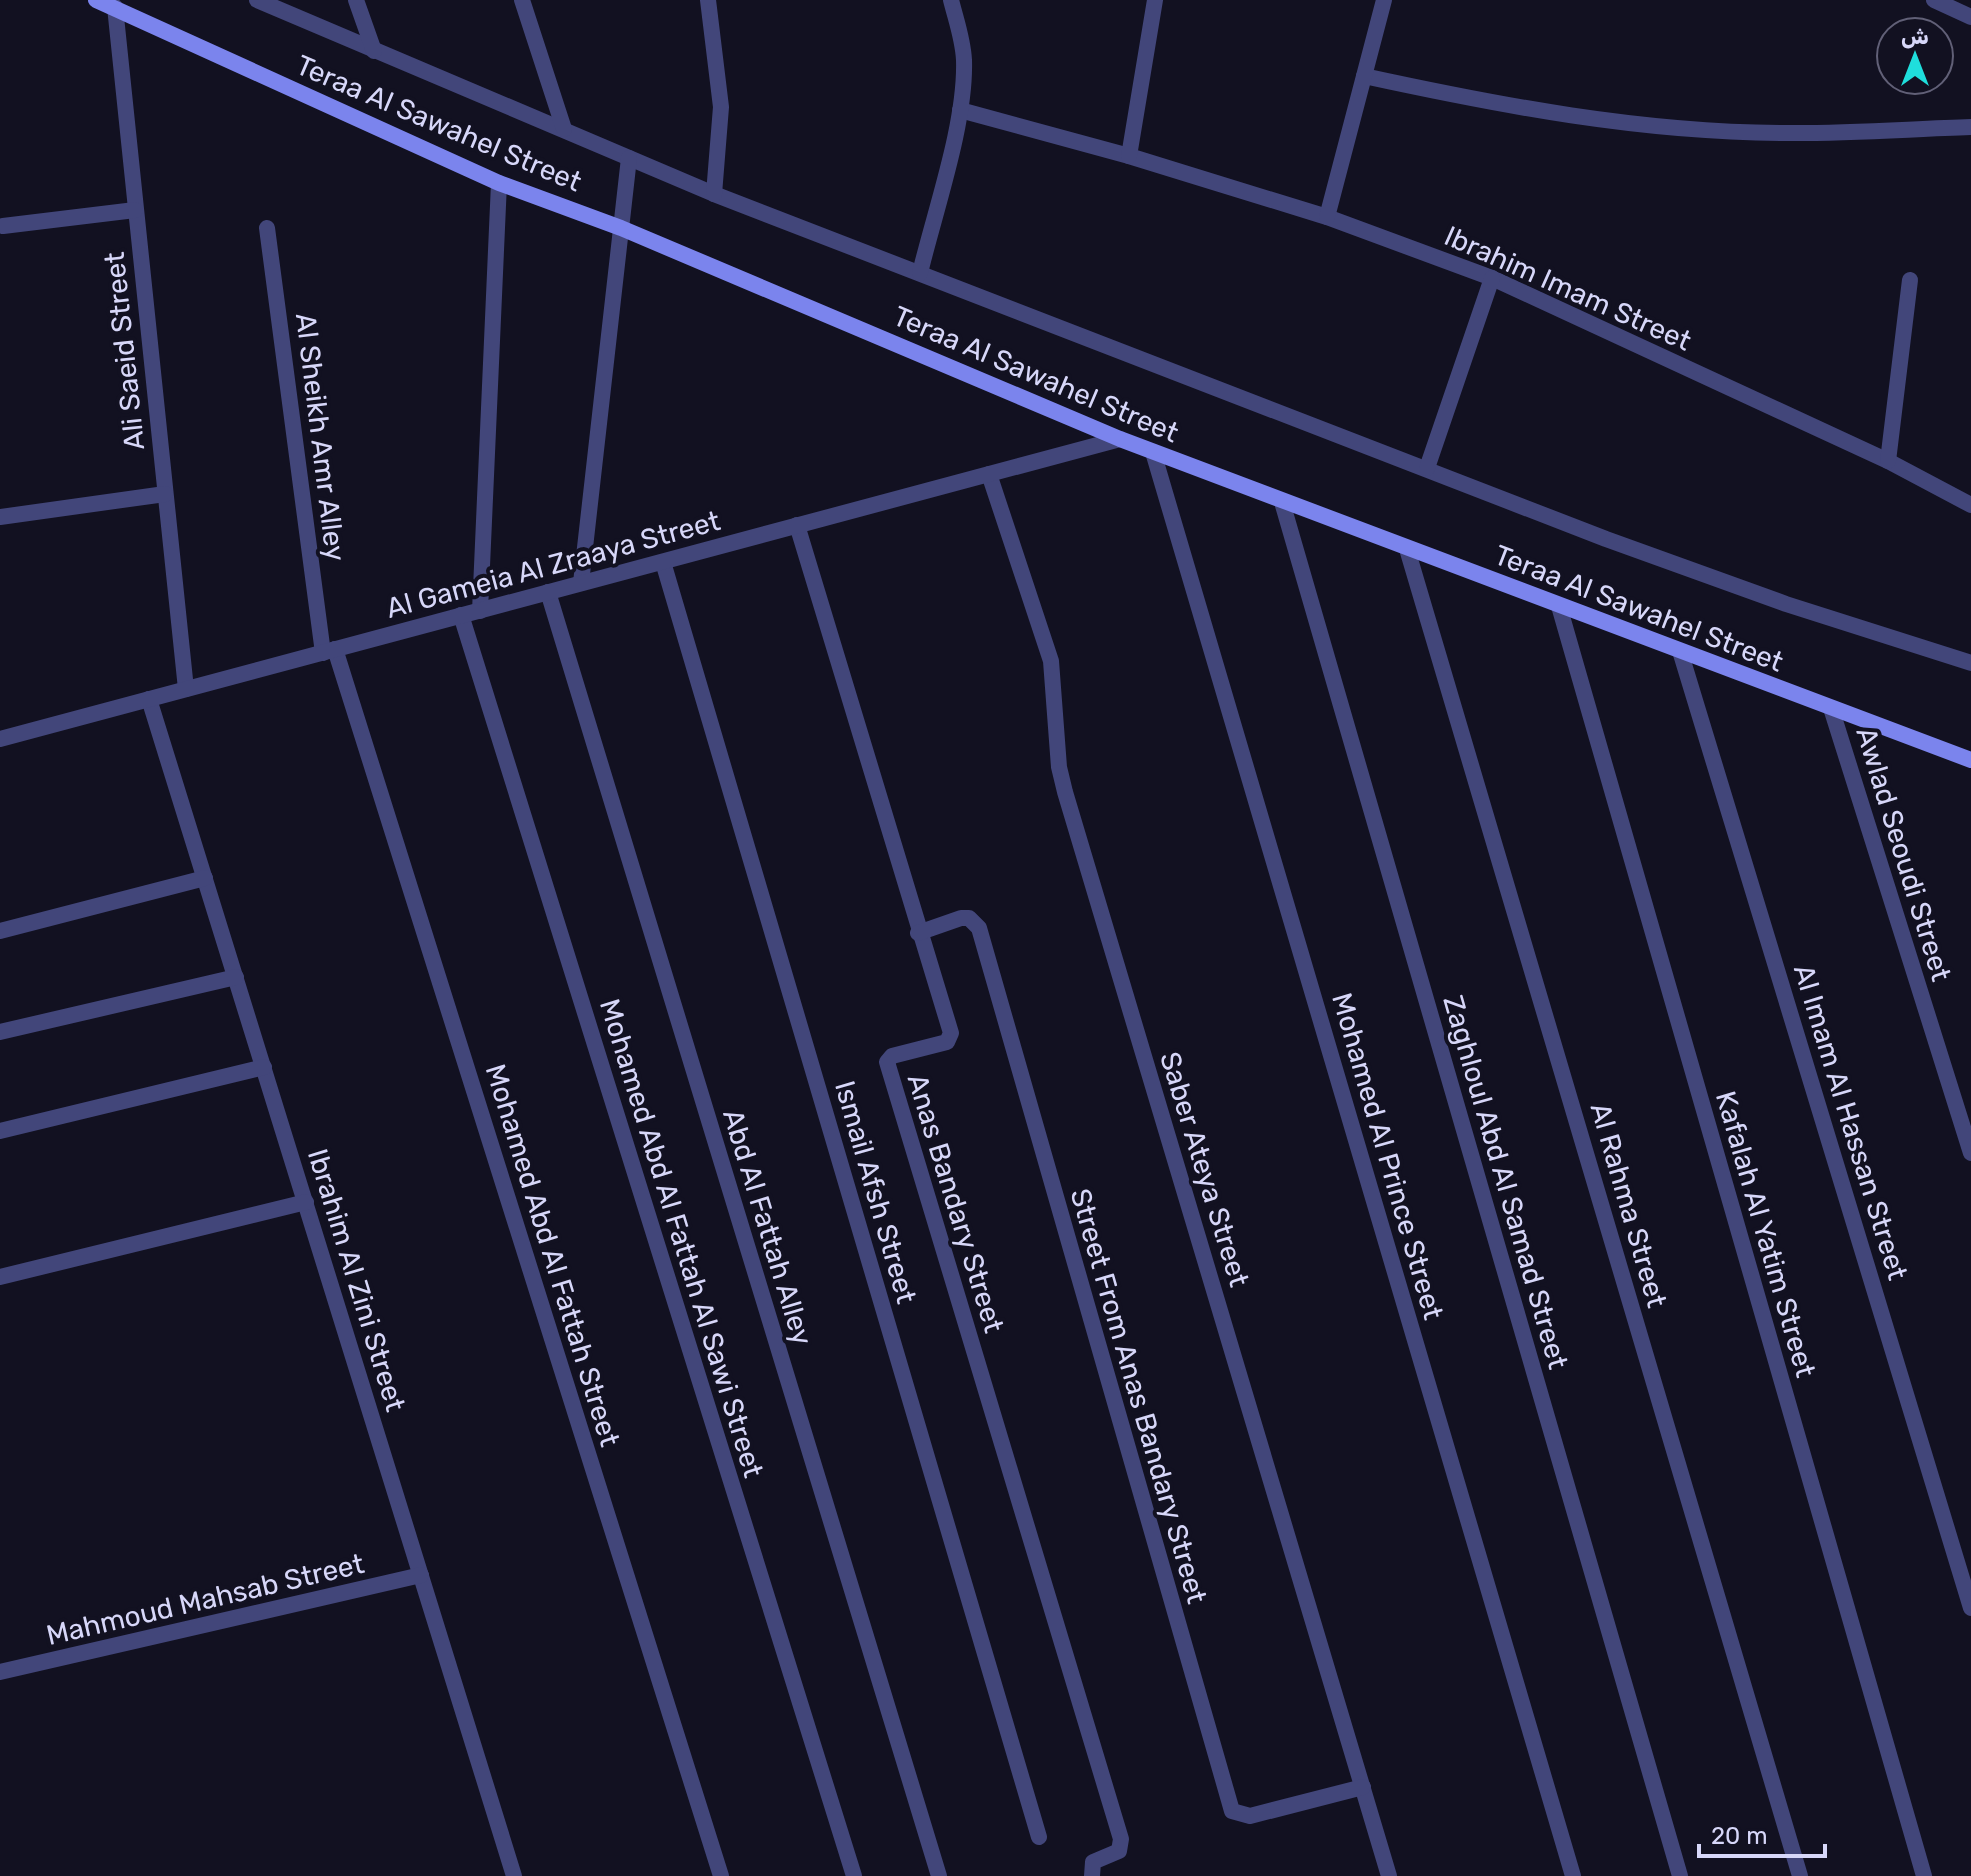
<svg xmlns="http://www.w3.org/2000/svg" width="1971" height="1876" viewBox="0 0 1971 1876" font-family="Rubik,Vazirmatn,sans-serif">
<rect width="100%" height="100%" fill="#121121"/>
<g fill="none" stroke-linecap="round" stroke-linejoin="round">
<g stroke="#42467a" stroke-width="16">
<polyline points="257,0 714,194 1606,539 1786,604 1971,663"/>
<polyline points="356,0 374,51"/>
<polyline points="522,0 564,129"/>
<polyline points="708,0 721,107 714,194"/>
<polyline points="1934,0 1971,17"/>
<polyline points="115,7 186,689"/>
<path d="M1364,76C1502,106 1640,132 1781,133C1844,134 1908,129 1971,127"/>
<polyline points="960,110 1129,156 1327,217 1492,278 1888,461 1971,505"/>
<polyline points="1129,156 1155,0"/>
<polyline points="1327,217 1384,0"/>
<polyline points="3,226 135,210"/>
<polyline points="267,228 323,653"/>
<path d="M920,273C935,210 966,124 964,60C963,39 956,20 951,0"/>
<polyline points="1153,452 1573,1876"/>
<polyline points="1888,461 1910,280"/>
<polyline points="1427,468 1492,278"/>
<polyline points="989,474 1051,661 1059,767 1065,792 1389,1876"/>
<polyline points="1282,502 1680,1876"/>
<polyline points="0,517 165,494"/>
<polyline points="797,525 951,1033 947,1042 892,1056 887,1062 1121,1839 1119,1851 1093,1862 1092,1876"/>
<polyline points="1407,549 1800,1876"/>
<polyline points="663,562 1039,1837"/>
<polyline points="581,583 629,158"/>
<polyline points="548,592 939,1876"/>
<polyline points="1559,606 1924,1876"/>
<polyline points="480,611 499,183"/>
<polyline points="461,615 854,1876"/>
<polyline points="335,649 721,1876"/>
<polyline points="1680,651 1971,1608"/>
<polyline points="149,699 514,1876"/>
<polyline points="1831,708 1971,1153"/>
<polyline points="0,739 1120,439"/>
<polyline points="0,931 205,878"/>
<polyline points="918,933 961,918 969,918 979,928 1232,1811 1250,1816 1363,1787"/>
<polyline points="0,1032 236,977"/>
<polyline points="0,1131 264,1067"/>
<polyline points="0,1277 306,1202"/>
<polyline points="0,1672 421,1575"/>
</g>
<polyline stroke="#7b84ed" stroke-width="16" points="96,0 499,183 621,228 1120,439 1971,760"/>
</g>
<g text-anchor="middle" stroke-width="8" stroke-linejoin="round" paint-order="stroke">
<g font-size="28" fill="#d7d7f9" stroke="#121121">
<text transform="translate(439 123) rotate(23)" y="10">Teraa Al Sawahel Street</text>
<text transform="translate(1568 288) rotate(24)" y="10">Ibrahim Imam Street</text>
<text transform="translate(124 351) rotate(-96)" y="10">Ali Saeid Street</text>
<text transform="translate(1036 374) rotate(23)" y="10">Teraa Al Sawahel Street</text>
<text transform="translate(321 437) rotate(83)" y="10">Al Sheikh Amr Alley</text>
<text transform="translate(553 564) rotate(-15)" y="10">Al Gameia Al Zraaya Street</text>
<text transform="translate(1639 608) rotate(21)" y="10">Teraa Al Sawahel Street</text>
<text transform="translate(1904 854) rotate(73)" y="10">Awlad Seoudi Street</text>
<text transform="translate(1851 1122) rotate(73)" y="10">Al Imam Al Hassan Street</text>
<text transform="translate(1388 1156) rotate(74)" y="10">Mohamed Al Prince Street</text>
<text transform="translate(1205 1169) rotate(73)" y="10">Saber Ateya Street</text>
<text transform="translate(1506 1182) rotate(74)" y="10">Zaghloul Abd Al Samad Street</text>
<text transform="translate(876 1192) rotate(74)" y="10">Ismail Afsh Street</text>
<text transform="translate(956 1203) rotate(73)" y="10">Anas Bandary Street</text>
<text transform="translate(1629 1205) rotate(74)" y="10">Al Rahma Street</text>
<text transform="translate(768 1227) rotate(73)" y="10">Abd Al Fattah Alley</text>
<text transform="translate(1766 1234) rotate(74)" y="10">Kafalah Al Yatim Street</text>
<text transform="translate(682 1238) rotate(73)" y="10">Mohamed Abd Al Fattah Al Sawi Street</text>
<text transform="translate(553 1255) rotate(73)" y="10">Mohamed Abd Al Fattah Street</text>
<text transform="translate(357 1280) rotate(73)" y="10">Ibrahim Al Zini Street</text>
<text transform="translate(1139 1396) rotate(74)" y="10">Street From Anas Bandary Street</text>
<text transform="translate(205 1599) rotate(-13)" y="10">Mahmoud Mahsab Street</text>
</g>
</g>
<g transform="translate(1915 56)"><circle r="38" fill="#121121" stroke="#616077" stroke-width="2"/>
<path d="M0-6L14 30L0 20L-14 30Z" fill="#1fdedc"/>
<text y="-12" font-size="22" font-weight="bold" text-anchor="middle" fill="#d7d7f9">ش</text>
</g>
<path d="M1699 1844v12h126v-12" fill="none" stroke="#d7d7f9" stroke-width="4"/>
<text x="1711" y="1844" font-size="24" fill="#d7d7f9" stroke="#121121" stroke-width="6" paint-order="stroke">20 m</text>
</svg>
